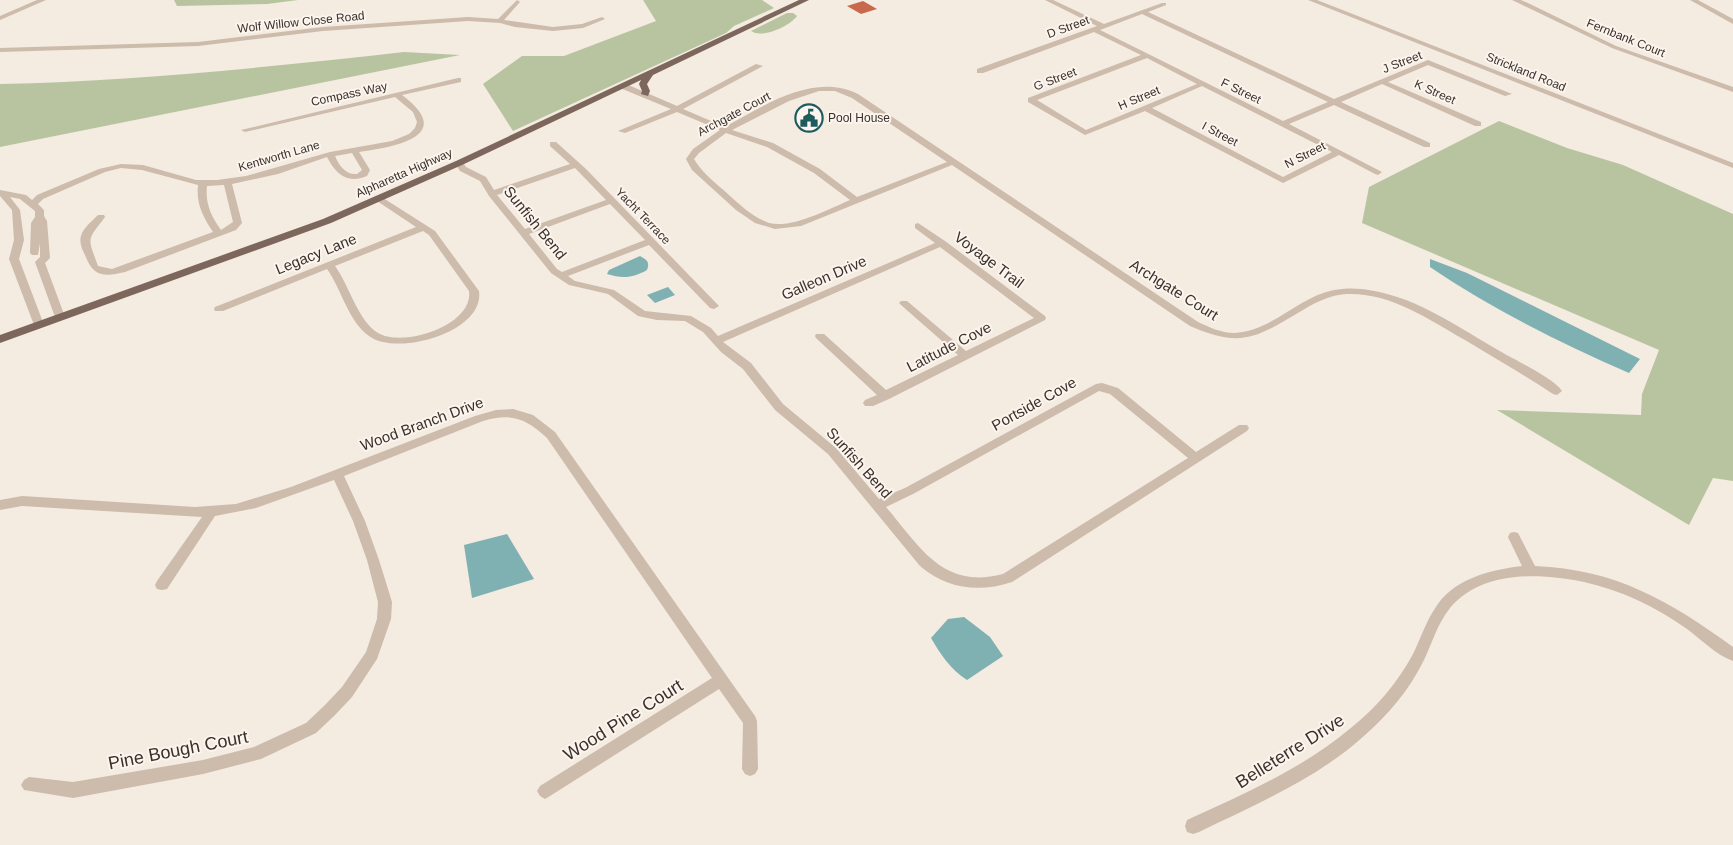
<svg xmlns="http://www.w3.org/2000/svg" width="1733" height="845" viewBox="0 0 1733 845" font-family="Arial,sans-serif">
<rect width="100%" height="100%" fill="#f4ebe1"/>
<g fill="#b8c4a0">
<polygon points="174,0 298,0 267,4 177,6"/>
<polygon points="643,0 762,0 774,8 734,26 726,33 513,131 483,84 522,56 564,56 656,21"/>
<path d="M787,13H793L797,16C790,26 762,39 751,31Z"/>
<path d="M404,52L460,55L0,147V84C135,81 270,67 404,52Z"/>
<polygon points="1499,121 1567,148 1623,165 1733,214 1733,481 1713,478 1689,525 1497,410 1641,415 1642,394 1659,350 1362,223 1369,187"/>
</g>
<g fill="#7fb0b2">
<path d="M640,256C647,260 650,262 647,270C633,278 623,279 607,274L609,270Z"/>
<path d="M1430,259L1467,273L1640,359L1629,373C1562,344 1490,308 1430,267Z"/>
<polygon points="668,287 675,295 655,303 647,295"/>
<polygon points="507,534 534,579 472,598 464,545"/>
<path d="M964,617L990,637L1003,656L967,680C950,669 941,655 931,638L948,619Z"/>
</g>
<polygon fill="#c8694b" points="863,1 877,9 861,14 847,6"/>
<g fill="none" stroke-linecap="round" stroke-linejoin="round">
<g fill="#cdbbac" fill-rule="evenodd">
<polygon points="37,0 46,0 0,20 0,16"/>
<polygon points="517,0 520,2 504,20 553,27 582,24 602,17 605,19 583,28 553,31 515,27 500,23 468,21 323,31 198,46 0,52 0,48 198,42 323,27 468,17 498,19"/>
<path d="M1045,0H1053L1104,24L1162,3H1166V5L1148,12L1334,99L1428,60L1512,94L1505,96L1428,65L1388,82L1481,122V126H1475L1382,84L1341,102L1430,143V147H1424L1334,105L1289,124L1382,172L1378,175L1375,174L1339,155L1283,183L1145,111L1085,135L1028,102V98L1141,55L1094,32L983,73H977V69L1097,26ZM1142,14L1328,102L1283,121L1100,30ZM1147,58L1197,84L1086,130L1037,100ZM1202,86L1332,152L1283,177L1152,108Z"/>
<polygon points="1308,0 1317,0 1733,163 1733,168"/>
<polygon points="1512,0 1521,0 1530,4 1616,46 1733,87 1733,92 1612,48"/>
<polygon points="1690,0 1698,0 1733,19 1733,24"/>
<path d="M756,64L763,66L683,109L725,127C763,106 814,72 858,94L1198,322C1209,327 1221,333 1234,333C1271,332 1298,297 1334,290C1354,286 1375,290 1394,296C1431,307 1471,335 1505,354C1519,362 1554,379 1562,391L1557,395L1553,394C1524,375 1495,358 1465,340C1428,319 1390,292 1346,294C1330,295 1316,302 1303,310C1257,337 1243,349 1190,326L952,165L801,226L775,229L755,223L736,210L692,170L686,159L693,149L720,130L677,112L625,133L618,131L671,109L620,88V84H626L677,106ZM819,91H835L852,98L947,162L857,197L820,169L773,143L732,130L789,101ZM726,133L767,147L814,173L850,200C829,209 792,229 769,223C754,218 740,205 729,195C717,184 702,173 694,159L699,153Z"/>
<path d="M458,78H461V82L402,95C457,136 395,147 359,152L370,170L367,176C348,184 336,175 327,157L278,174L232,184L242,223L236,230L125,272C104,277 93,277 85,255C82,249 79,243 81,236C83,228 92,221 98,215H104L105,217C87,241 87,236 98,266L112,269L213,232C203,217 196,204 198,185L142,170L121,168L105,172L43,199L38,204L44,210V216L47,221L50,258L45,263L65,317L64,319H56L55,317L35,262L40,257V243L38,255H32L30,253L31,223L35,217V211L20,199L10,197L20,210L24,240L19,259L44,325L39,328L34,325L9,259L14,240L12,210L0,196V190L26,195L32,200L37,195L99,169L121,164L143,165L196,180H217L246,176L330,152L392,141L409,134L415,128L417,122L413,112L395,97L245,132L241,130ZM352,153L362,170L357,174C345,175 339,165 335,156ZM224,185L233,222L221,230C211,216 205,203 207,186Z"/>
<path d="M550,142H556L586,169L719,306L714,309L710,308L649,245L568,276L575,281L614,290L645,311L691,316L711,328L718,336L935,243L915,228V224L918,223L945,241L1045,316L1046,318L1045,320L889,399L873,406H865L863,403L865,400L877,395L816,338L815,336L816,334H824L886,390L958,355L901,305L899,303L901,301H907L966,351L1034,318L940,247L723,342L751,363L783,404L836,448L879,499L905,488L1096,384L1102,383L1118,388L1196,452L1239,425H1247L1249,428L1247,431L1012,582C979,593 947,589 920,566L828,454L775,410L743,369L721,352L703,332L685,321L657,320L638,316L608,294L569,285L551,273L489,196L480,181L460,171L455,163L456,161H462L466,167L486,177L494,190L570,164L550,146ZM575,168L606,200L525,229L497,195ZM610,204L645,240L562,272L557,269L529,234ZM1099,391L1110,394L1188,458L1003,574C943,590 920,547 886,507L913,494Z"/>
<path d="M380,196L435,231L479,291C485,332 397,357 369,336C348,321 342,290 327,269L223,311H215L214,309L215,307L416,227L377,201L376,199ZM423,231L429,235L469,291C474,325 403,348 378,333C358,321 349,285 335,266Z"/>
<path d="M513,409L533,415L555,432L755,716L757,721L758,769L755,774L750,776L745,774L742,769L743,723L719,689L550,796L545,799L540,796L537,791L540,786L712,678L547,438C526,418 511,413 483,421L344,476L365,521L379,560L392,602L391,619L377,659L352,697L335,715L316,733L261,759L203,774L73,798L24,790L21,785L24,780L29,777L73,782L203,760L254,747L306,723L325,705L342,687L366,652L377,619L378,602L367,560L353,521L334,480L256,508L215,516L167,589L162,590L157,589L155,585L157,581L202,517L22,506L0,510V500L22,496L195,507L236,504L291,487L475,416L496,410Z"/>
<path d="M1514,532L1518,533L1535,566C1615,569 1670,601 1733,647V661C1716,655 1701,639 1687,629C1656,607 1621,590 1584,582C1541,573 1482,570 1450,608C1437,624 1432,644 1423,662C1409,690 1388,715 1365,735C1318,778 1255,805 1199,832L1193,834L1187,832L1185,826L1187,820C1244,794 1304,768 1352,727C1376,708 1398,682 1413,654C1420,640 1425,624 1434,610C1452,579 1489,570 1522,566L1508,537L1510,533Z"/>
</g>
<polygon fill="#7d675c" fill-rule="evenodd" points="799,0 809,0 653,75 647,84 650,91 648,96 641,94 642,91 639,84 641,80 462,165 331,223 0,343 0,335 323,219 456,161"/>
</g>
<defs>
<g id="civic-ring" transform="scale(1.4375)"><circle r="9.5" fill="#fbf5ee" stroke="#1f5a5e" stroke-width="1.5"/><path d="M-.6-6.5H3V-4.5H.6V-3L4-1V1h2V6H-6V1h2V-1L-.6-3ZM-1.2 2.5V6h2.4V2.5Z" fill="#1f5a5e"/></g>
</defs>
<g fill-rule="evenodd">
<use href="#civic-ring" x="809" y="118"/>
</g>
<g text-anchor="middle" stroke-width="4" stroke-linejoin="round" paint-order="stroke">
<g font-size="12" fill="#3b302b" stroke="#fbf5ee">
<text transform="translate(301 22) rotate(-6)" y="4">Wolf Willow Close Road</text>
<text transform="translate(1068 27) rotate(-20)" y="4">D Street</text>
<text transform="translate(1626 38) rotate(22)" y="4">Fernbank Court</text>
<text transform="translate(1402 62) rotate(-21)" y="4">J Street</text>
<text transform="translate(1526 72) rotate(22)" y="4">Strickland Road</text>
<text transform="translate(1055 79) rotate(-21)" y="4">G Street</text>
<text transform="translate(1241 91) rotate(26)" y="4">F Street</text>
<text transform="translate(1435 92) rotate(24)" y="4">K Street</text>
<text transform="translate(349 94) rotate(-12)" y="4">Compass Way</text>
<text transform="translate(1139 98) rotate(-23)" y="4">H Street</text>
<text transform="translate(734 114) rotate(-28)" y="4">Archgate Court</text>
<text transform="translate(1220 134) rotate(28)" y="4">I Street</text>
<text transform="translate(1305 155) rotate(-27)" y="4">N Street</text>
<text transform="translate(279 156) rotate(-16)" y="4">Kentworth Lane</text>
<text transform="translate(404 173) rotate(-24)" y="4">Alpharetta Highway</text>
<text transform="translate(643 216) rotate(46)" y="4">Yacht Terrace</text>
</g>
<g font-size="12" fill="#3b302b" stroke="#fbf5ee" text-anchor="start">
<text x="828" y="122">Pool House</text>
</g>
<g font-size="15" fill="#3b302b" stroke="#fbf5ee">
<text transform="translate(535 223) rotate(51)" y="5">Sunfish Bend</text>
<text transform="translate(316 254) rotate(-22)" y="5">Legacy Lane</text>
<text transform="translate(989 260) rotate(37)" y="5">Voyage Trail</text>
<text transform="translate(824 278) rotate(-23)" y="5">Galleon Drive</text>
<text transform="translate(1174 290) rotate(32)" y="5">Archgate Court</text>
<text transform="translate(949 347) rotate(-27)" y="5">Latitude Cove</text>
<text transform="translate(1034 404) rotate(-29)" y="5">Portside Cove</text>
<text transform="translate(422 424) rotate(-20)" y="5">Wood Branch Drive</text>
<text transform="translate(859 463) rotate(48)" y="5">Sunfish Bend</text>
</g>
<g font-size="18" fill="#3b302b" stroke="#fbf5ee">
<text transform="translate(623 720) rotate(-32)" y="6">Wood Pine Court</text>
<text transform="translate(178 750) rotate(-11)" y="6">Pine Bough Court</text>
<text transform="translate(1290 751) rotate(-32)" y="6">Belleterre Drive</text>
</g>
</g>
</svg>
